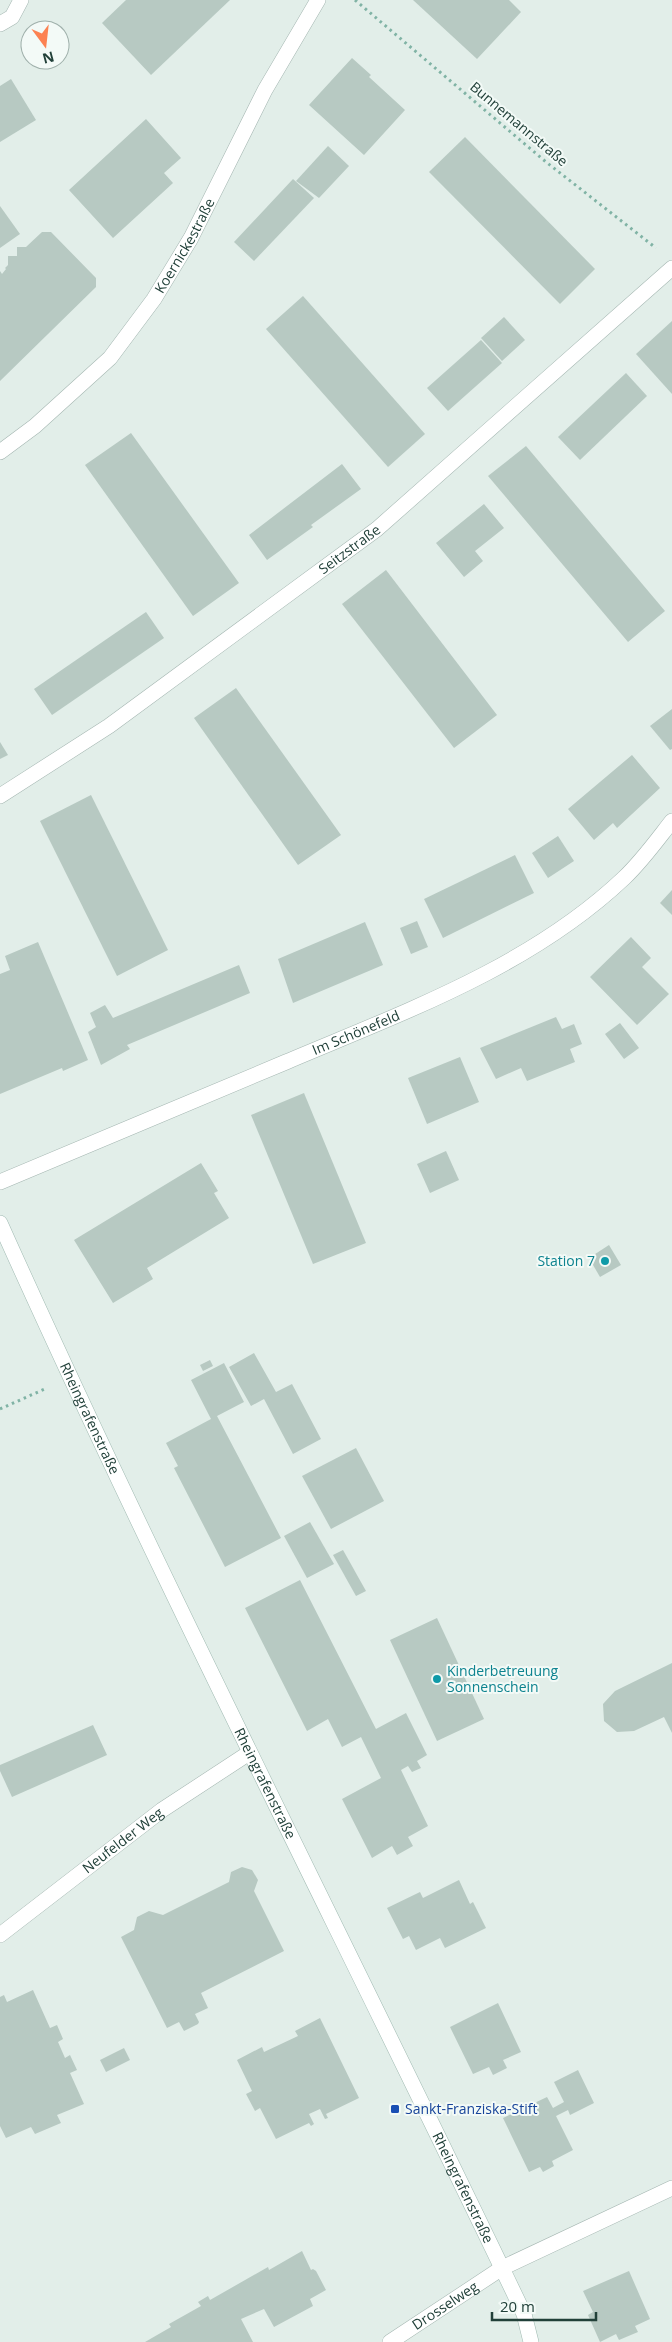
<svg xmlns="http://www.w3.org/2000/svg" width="672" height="2342" viewBox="0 0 672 2342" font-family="'Open Sans',sans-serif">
<rect width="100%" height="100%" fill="#e2eee9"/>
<g fill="#b7c9c2">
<polygon points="126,0 230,0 151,75 102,23"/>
<polygon points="413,0 509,0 521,12 477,59"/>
<polygon points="352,58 371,75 369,77 405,110 364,155 309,105"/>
<polygon points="11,79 36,120 0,142 0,86"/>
<polygon points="146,119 181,158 164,173 173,183 113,238 69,190"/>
<polygon points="465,137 595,269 560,304 429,172"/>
<polygon points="328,146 349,166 319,198 296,181"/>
<polygon points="293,179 314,198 254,261 234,242"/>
<polygon points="0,206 20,234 0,248"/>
<polygon points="42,232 51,232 96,278 96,287 0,381 0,271 2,274 6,269 5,268 8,265 8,256 17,256 17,247 26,247"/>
<polygon points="303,296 425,434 388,467 266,329"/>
<polygon points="504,317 525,340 502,361 481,338"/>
<polygon points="672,321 672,394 636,354"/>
<polygon points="481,340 502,363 448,411 427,388"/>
<polygon points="626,373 647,396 580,460 558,437"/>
<polygon points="131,433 239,583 193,616 85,465"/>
<polygon points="526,446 665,611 628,642 488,476"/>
<polygon points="342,464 361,489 311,525 313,527 267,560 249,535"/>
<polygon points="484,504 504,528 475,551 483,561 464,577 436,543"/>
<polygon points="386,570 497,715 454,748 342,604"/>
<polygon points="146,612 164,638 52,715 34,689"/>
<polygon points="236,688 341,835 298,865 194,718"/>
<polygon points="672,709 672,749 670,750 650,726"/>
<polygon points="0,742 8,755 0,759"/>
<polygon points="632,755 660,788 617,828 613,823 594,840 568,809"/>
<polygon points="91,795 168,950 117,976 40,821"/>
<polygon points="558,836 574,861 548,878 532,853"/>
<polygon points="515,855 534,893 443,938 424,899"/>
<polygon points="672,890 672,915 660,903"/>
<polygon points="417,921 428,947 411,954 400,928"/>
<polygon points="365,922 383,965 293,1003 278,959"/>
<polygon points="631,937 651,958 642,967 669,994 637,1025 590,977"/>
<polygon points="38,942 88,1060 63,1071 62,1068 0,1094 0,974 10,970 5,956"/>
<polygon points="239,965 250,993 127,1045 130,1049 101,1065 88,1032 96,1027 90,1013 105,1005 113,1018"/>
<polygon points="556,1017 562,1029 574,1024 582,1044 570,1049 575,1062 527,1081 521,1068 496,1079 480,1048"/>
<polygon points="620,1023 639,1048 624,1059 605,1034"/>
<polygon points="460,1057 479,1102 427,1124 408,1078"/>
<polygon points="304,1093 366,1243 313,1264 251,1115"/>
<polygon points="446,1151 459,1180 430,1193 417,1164"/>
<polygon points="201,1163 218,1191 214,1193 229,1218 147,1268 153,1279 113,1303 74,1240"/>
<polygon points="609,1245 621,1265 600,1277 589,1258"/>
<polygon points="254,1353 276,1392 292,1384 321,1439 293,1454 264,1399 251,1406 229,1367"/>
<polygon points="210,1360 213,1366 203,1371 200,1365"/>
<polygon points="224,1363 244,1402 217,1416 281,1538 225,1567 174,1468 178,1466 166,1443 211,1419 191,1380"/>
<polygon points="356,1448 384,1501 331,1529 302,1476"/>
<polygon points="310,1522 334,1564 307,1578 284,1536"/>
<polygon points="343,1550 366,1591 356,1596 333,1555"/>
<polygon points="300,1580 376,1729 406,1713 427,1755 417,1761 421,1768 412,1772 408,1766 401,1770 428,1826 408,1837 413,1846 397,1855 392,1846 372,1858 342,1799 381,1778 361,1737 342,1747 328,1719 307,1731 245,1608"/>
<polygon points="437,1618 484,1719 437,1741 390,1640"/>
<polygon points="672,1663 672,1733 664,1717 634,1731 617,1732 604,1721 603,1704 615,1691"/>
<polygon points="93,1725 107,1755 12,1797 0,1771 0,1765"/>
<polygon points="242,1867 252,1870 258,1880 254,1891 284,1951 201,1993 208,2008 195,2014 199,2022 198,2024 184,2031 179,2022 167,2028 121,1937 134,1930 137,1917 149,1911 163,1915 229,1882 231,1872"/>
<polygon points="459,1880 470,1904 473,1902 486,1928 445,1948 440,1938 416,1950 409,1936 403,1939 387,1908 420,1892 423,1898"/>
<polygon points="33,1990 50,2028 57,2025 63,2039 58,2042 65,2058 70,2055 77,2070 70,2073 84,2104 57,2115 61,2123 35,2134 31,2127 6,2138 0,2126 0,1997 4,1995 7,2002"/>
<polygon points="498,2003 521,2052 503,2060 507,2068 493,2075 489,2067 473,2074 450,2027"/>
<polygon points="320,2018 359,2098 326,2114 328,2118 325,2119 320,2109 309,2114 314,2124 311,2126 309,2123 276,2139 260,2108 255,2111 246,2094 252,2091 237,2060 262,2047 264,2052 298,2036 295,2031"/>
<polygon points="124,2048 130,2060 106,2072 100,2060"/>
<polygon points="578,2070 594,2103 570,2115 568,2110 556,2116 573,2150 552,2161 554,2166 543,2172 540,2167 529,2172 503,2118 547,2097 553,2108 564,2102 554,2082"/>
<polygon points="302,2251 311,2270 313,2269 316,2271 326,2290 310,2299 313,2306 274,2327 264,2309 241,2319 253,2342 145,2342 171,2327 169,2324 201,2306 198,2302 208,2296 210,2300 268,2267 269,2270"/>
<polygon points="629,2271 650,2319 635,2326 638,2332 619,2340 616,2334 600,2342 588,2315 593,2312 583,2291"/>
</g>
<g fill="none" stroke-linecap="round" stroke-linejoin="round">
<g stroke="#a4b6b1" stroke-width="16">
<g id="street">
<polyline points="0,24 12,17 21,0"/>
<path id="s1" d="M0,452L35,426L110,358L154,299L191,238L265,90L318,0"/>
<path id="s2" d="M0,796L109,726L377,529L672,268"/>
<path id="s3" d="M0,1182C95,1142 191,1102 286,1062C404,1012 530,967 624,878C642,861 657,840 672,821"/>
<path id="s4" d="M0,1935L162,1810L249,1753"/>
<path id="s5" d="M390,2342L502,2268L672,2188"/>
</g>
</g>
<g stroke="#a0bab2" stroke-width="16">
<g id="secondary">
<path id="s6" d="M0,1223C165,1591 350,1950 524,2314L531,2342"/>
</g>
</g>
<g stroke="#80b3a5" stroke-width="3" stroke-dasharray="2.5 4" stroke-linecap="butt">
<polyline points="355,0 546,162 656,248"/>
<polyline points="0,1409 47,1388"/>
</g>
<use href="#street" stroke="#fff" stroke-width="15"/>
<use href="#secondary" stroke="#fff" stroke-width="15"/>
</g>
<g fill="#0f9aa8" stroke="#f3faf7" stroke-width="2">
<circle cx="605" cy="1261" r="5"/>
<circle cx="437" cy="1679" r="5"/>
</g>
<rect fill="#1a4fb4" stroke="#f3faf7" stroke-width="2" x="390" y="2104" width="10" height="10" rx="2.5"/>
<g text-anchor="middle" stroke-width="4" stroke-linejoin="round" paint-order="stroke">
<g font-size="14" fill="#214039" stroke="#f3faf7">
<text transform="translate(519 124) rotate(40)" y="5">Bunnemannstraße</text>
<text dy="5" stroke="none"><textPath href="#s1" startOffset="280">Koernickestraße</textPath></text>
<text dy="5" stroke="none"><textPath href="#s2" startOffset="428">Seitzstraße</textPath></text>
<text dy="5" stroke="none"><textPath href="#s3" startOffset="386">Im Schönefeld</textPath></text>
<text dy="5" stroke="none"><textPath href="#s6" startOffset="215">Rheingrafenstraße</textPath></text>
<text dy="5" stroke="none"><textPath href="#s6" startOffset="620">Rheingrafenstraße</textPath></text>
<text dy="5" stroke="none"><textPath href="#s4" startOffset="155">Neufelder Weg</textPath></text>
<text dy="5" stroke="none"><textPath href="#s6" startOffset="1070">Rheingrafenstraße</textPath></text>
<text dy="5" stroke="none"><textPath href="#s5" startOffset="66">Drosselweg</textPath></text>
</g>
<g font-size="14" fill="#0d838f" stroke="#f3faf7" text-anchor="end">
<text x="595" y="1266">Station 7</text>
<text x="447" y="1676" text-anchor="start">Kinderbetreuung<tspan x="447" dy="16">Sonnenschein</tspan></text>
</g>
<g font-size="14" fill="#164399" stroke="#f3faf7" text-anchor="start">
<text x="405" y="2114">Sankt-Franziska-Stift</text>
</g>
</g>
<g transform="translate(45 45) rotate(165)"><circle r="24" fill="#f3faf7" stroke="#9fb0ab"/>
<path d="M0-4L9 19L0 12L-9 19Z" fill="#fc8252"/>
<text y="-8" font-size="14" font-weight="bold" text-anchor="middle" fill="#214039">N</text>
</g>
<path d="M492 2312v8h104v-8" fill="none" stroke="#214039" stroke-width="2.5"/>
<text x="500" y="2312" font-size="15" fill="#214039" stroke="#f3faf7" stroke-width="4" paint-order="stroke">20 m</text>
</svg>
